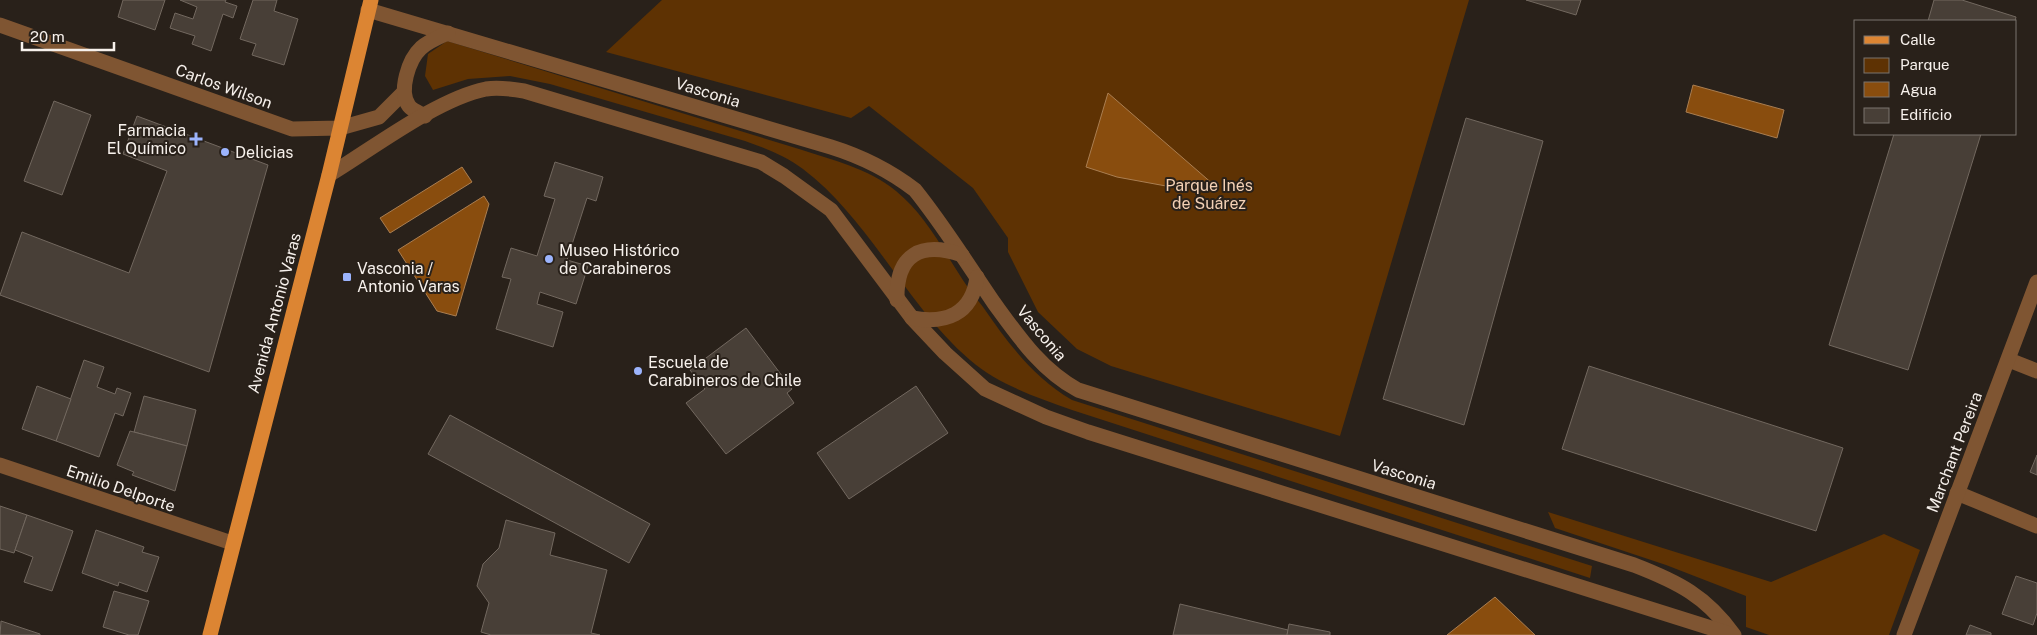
<svg xmlns="http://www.w3.org/2000/svg" width="2037" height="635" viewBox="0 0 2037 635" font-family="'Public Sans',sans-serif">
<rect width="100%" height="100%" fill="#29211a"/>
<g fill="#5e3203">
<polygon points="662,0 1469,0 1340,436 1111,366 1077,349 1038,312 1008,252 1008,238 973,188 869,106 851,118 606,52"/>
<path d="M447,41L799,149C832,160 868,168 896,191C928,217 946,256 969,289C973,296 979,301 983,307C1008,343 1033,377 1072,400L1592,566L1590,578L1072,410C1036,397 999,385 970,360C906,305 870,220 803,169C786,156 765,148 745,141L550,84L510,76L468,79L433,90L425,76L428,54Z"/>
<polygon points="1548,512 1771,582 1884,534 1920,550 1889,635 1769,635 1746,627 1746,596 1666,565 1555,528"/>
</g>
<g fill="#894d0e" stroke="#aa7e51">
<polygon points="1693,85 1784,110 1777,138 1686,112"/>
<polygon points="1108,93 1214,185 1166,186 1117,177 1086,167"/>
<polygon points="462,167 472,182 390,233 380,218"/>
<polygon points="484,196 489,204 456,316 437,311 398,250"/>
<polygon points="1495,597 1535,635 1447,635"/>
</g>
<g fill="#483f37" stroke="#72685f">
<polygon points="123,0 165,0 155,30 118,17"/>
<polygon points="226,0 225,2 237,6 233,18 223,14 211,51 192,44 195,36 170,28 175,13 193,19 197,7 180,0"/>
<polygon points="253,0 277,0 274,11 298,19 284,65 252,55 256,44 240,39"/>
<polygon points="1526,0 1581,0 1576,15"/>
<polygon points="1934,0 1962,0 2016,17 2015,21 1928,21"/>
<polygon points="54,101 91,115 62,195 24,181"/>
<polygon points="137,116 268,165 209,372 0,295 22,232 129,273 167,171 123,154"/>
<polygon points="1466,118 1543,141 1464,425 1383,399"/>
<polygon points="1894,134 1981,134 1908,370 1829,345"/>
<polygon points="555,162 603,177 596,201 587,198 567,260 588,266 576,304 540,292 537,304 563,312 553,347 496,329 511,279 502,277 511,248 537,256 555,199 544,196"/>
<polygon points="746,328 792,389 787,393 794,403 726,454 686,403 705,389 690,370"/>
<polygon points="84,360 104,367 97,387 115,394 117,388 131,393 123,416 115,413 99,457 56,441"/>
<polygon points="1589,366 1843,448 1816,531 1562,449"/>
<polygon points="37,386 71,399 56,441 22,429"/>
<polygon points="916,386 948,433 849,499 817,453"/>
<polygon points="144,396 196,410 187,446 134,432"/>
<polygon points="450,415 650,524 629,563 428,454"/>
<polygon points="130,431 187,446 175,491 132,475 134,472 117,465"/>
<polygon points="2037,455 2037,475 2030,472"/>
<polygon points="0,506 27,515 14,553 0,549"/>
<polygon points="27,515 73,531 52,591 24,582 33,557 15,550"/>
<polygon points="506,520 555,533 550,555 607,570 591,633 600,635 491,635 481,632 489,603 477,586 483,564 499,548"/>
<polygon points="96,530 144,547 142,552 159,557 147,592 119,582 118,586 82,573"/>
<polygon points="2016,576 2037,583 2037,613 2033,625 2002,614"/>
<polygon points="114,591 149,601 138,635 129,635 103,627"/>
<polygon points="1180,604 1288,630 1287,635 1173,635"/>
<polygon points="1,621 40,634 40,635 0,635"/>
<polygon points="1289,624 1330,632 1330,635 1287,635"/>
<polygon points="1970,625 1991,633 1991,635 1966,635"/>
</g>
<g fill="none" stroke-linecap="round" stroke-linejoin="round">
<g stroke="#7f5532" stroke-width="15">
<path d="M368,10L831,147C863,157 889,170 915,190C944,226 968,265 994,303C1018,336 1041,370 1078,390L1634,565C1678,582 1706,596 1734,635"/>
<polyline points="0,25 292,129 340,128 379,117 403,93"/>
<path d="M425,116C420,113 413,111 409,106C398,91 409,59 421,48C429,41 439,37 448,33"/>
<path d="M329,175C372,149 437,99 486,89C499,87 512,89 524,91L761,162L784,176L831,210L912,318L945,353L985,389L1046,417L1088,432L1733,635"/>
<path d="M897,300C896,254 921,241 962,255"/>
<path d="M912,318C945,324 972,315 977,277"/>
<polyline points="2009,360 2037,371"/>
<polyline points="0,465 232,543"/>
<polyline points="1957,493 2037,526"/>
<polyline points="1904,635 2037,282"/>
</g>
<polyline stroke="#dc8533" stroke-width="15" points="210,635 329,175 371,0"/>
</g>
<g fill="#9cb4fd" stroke="#29211a" stroke-width="2">
<path d="M193.5 131.5h5v5h5v5h-5v5h-5v-5h-5v-5h5z"/>
<circle cx="225" cy="152" r="5"/>
<circle cx="549" cy="259" r="5"/>
<rect x="342" y="272" width="10" height="10" rx="2.5"/>
<circle cx="638" cy="371" r="5"/>
</g>
<g text-anchor="middle" stroke-width="4" stroke-linejoin="round" paint-order="stroke">
<g font-size="16" fill="#f7f1ec" stroke="#29211a">
<text transform="translate(224 86) rotate(20)" y="6">Carlos Wilson</text>
<text transform="translate(708 92) rotate(17)" y="6">Vasconia</text>
<text transform="translate(274 313) rotate(-75)" y="6">Avenida Antonio Varas</text>
<text transform="translate(1042 333) rotate(50)" y="6">Vasconia</text>
<text transform="translate(1954 452) rotate(-69)" y="6">Marchant Pereira</text>
<text transform="translate(1404 474) rotate(17)" y="6">Vasconia</text>
<text transform="translate(121 488) rotate(19)" y="6">Emilio Delporte</text>
</g>
<g font-size="16" fill="#f7f1ec" stroke="#29211a" text-anchor="start">
<text x="186" y="136" text-anchor="end">Farmacia<tspan x="186" dy="18">El Químico</tspan></text>
<text x="235" y="158">Delicias</text>
<text x="559" y="256">Museo Histórico<tspan x="559" dy="18">de Carabineros</tspan></text>
<text x="357" y="274">Vasconia /<tspan x="357" dy="18">Antonio Varas</tspan></text>
<text x="648" y="368">Escuela de<tspan x="648" dy="18">Carabineros de Chile</tspan></text>
</g>
<g font-size="16" fill="#f4d1b5" stroke="#29211a">
<text x="1209" y="191">Parque Inés<tspan x="1209" dy="18">de Suárez</tspan></text>
</g>
</g>
<rect x="1854" y="20" width="162" height="115" fill="#29211a" stroke="#7b746e"/>
<rect x="1864" y="36" width="25" height="8" fill="#dc8533" stroke="#7b746e"/>
<text x="1900" y="45" font-size="15" fill="#f7f1ec">Calle</text>
<rect x="1864" y="58" width="25" height="15" fill="#5e3203" stroke="#7b746e"/>
<text x="1900" y="70" font-size="15" fill="#f7f1ec">Parque</text>
<rect x="1864" y="82" width="25" height="15" fill="#894d0e" stroke="#7b746e"/>
<text x="1900" y="95" font-size="15" fill="#f7f1ec">Agua</text>
<rect x="1864" y="108" width="25" height="15" fill="#483f37" stroke="#7b746e"/>
<text x="1900" y="120" font-size="15" fill="#f7f1ec">Edificio</text>
<path d="M22 42v8h92v-8" fill="none" stroke="#f7f1ec" stroke-width="2.5"/>
<text x="30" y="42" font-size="15" fill="#f7f1ec" stroke="#29211a" stroke-width="4" paint-order="stroke">20 m</text>
</svg>
